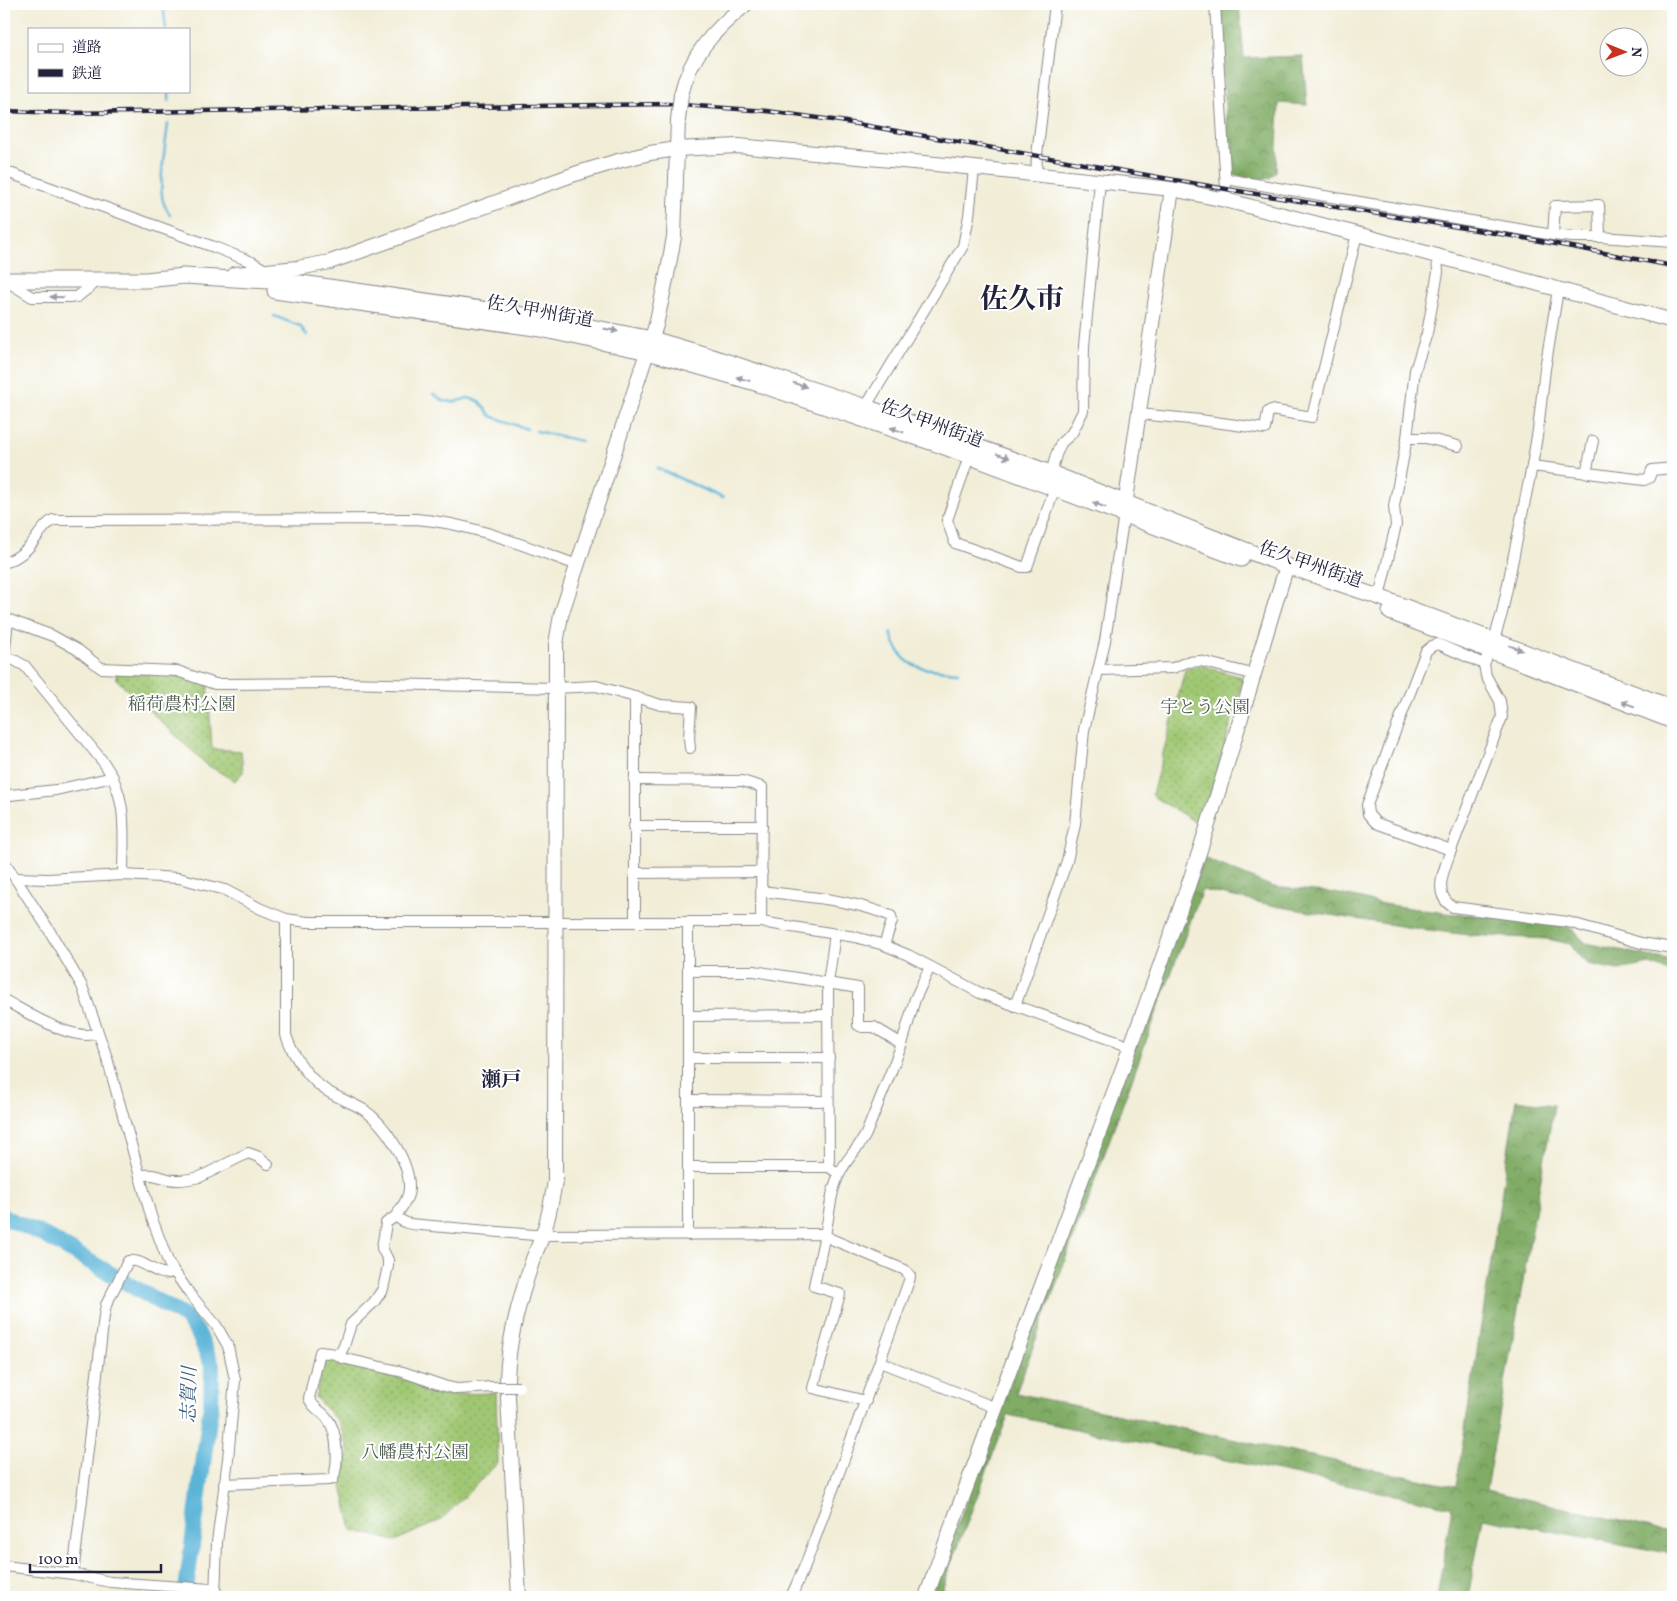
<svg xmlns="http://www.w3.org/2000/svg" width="1677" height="1601" viewBox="0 0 1677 1601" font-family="Vollkorn,'Noto Serif JP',serif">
<defs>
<pattern id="grass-dots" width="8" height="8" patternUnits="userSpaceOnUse" patternTransform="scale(1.25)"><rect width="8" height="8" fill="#a0c873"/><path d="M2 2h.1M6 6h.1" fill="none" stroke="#82a260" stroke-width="1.8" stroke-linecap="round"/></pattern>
<pattern id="forest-crowns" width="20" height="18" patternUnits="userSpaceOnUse" patternTransform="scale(1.25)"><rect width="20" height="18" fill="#80ac65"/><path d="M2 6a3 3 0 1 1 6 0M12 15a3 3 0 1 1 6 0" fill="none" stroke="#688c54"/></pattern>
</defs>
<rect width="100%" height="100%" fill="#fff"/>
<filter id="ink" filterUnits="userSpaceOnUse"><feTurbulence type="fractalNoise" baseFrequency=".02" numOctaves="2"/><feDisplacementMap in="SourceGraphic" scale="10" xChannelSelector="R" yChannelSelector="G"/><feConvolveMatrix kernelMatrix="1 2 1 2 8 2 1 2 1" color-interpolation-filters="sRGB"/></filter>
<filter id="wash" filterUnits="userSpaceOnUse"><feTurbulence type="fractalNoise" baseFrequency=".0096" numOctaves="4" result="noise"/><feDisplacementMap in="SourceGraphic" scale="20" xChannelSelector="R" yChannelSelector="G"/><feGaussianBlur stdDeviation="1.12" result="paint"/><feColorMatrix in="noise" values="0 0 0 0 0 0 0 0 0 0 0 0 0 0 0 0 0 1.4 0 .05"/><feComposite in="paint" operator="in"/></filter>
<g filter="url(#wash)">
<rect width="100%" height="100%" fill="#f1edd7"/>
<g fill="url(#grass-dots)" stroke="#617557">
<polygon points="1200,665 1241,677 1243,681 1202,826 1154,797 1152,795 1185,670"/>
<polygon points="116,672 176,674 208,684 212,749 241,751 243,772 235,781 207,765 116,679"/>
<polygon points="325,1358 458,1394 496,1393 498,1463 441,1520 395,1541 352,1530 341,1481 349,1451 339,1423 315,1397"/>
</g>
<g fill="url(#forest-crowns)" stroke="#516750">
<polygon points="1218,4 1239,4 1244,58 1303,56 1307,105 1279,103 1276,171 1270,178 1254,179 1230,174"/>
<polygon points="1204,858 1273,887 1335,893 1383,904 1445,913 1513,918 1564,924 1575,932 1586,943 1673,961 1673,973 1650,964 1618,970 1588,964 1579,956 1570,944 1548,939 1468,935 1412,928 1280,907 1202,890 1016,1393 1456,1487 1516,1100 1554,1105 1486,1490 1673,1533 1673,1554 1483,1518 1468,1597 1437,1597 1452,1507 1008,1415 939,1597 931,1597"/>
</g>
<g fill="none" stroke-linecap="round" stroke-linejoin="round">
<g stroke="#5ab4d8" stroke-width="2.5">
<polyline points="163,4 166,29"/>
<polyline points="169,101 169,91"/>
<path d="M168,124C166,144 157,187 164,204C166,208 168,212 170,215"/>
<polyline points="274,316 300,326 307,335"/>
<polyline points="433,394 444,401 455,402 468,398 479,401 491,416 527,429"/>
<polyline points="536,431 581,441"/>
<polyline points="657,468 723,498"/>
<path d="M891,633C902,672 923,668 958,672"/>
</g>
<polyline stroke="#5ab4d8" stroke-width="16" points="4,1217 44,1235 185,1317 198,1333 212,1365 211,1405 185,1597"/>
</g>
</g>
<g filter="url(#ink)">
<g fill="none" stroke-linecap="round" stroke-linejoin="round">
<g stroke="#8a8889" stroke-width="12">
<g id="minor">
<polyline points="1215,4 1226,189 1225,200"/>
<polyline points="4,171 214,247 252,262 267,271"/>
<polyline points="1036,175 1037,155 1055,4"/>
<polyline points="1226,179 1553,235"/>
<polyline points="1600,237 1599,205 1555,206 1553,235 1572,237 1600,237 1673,242"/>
<polyline points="6,281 32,297 77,297 99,280"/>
<polyline points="863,411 963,246 969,216 974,169"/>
<polyline points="1139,414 1200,420 1265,429 1268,412 1271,410 1312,417 1357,234"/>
<polyline points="1407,438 1426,438 1458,446"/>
<polyline points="971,451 947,520 955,543 1022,567 1027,567 1055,488"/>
<polyline points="1532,466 1644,480 1649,478 1652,470 1673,468"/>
<polyline points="1051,473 1056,455 1061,443 1072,433 1083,411 1084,346 1100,182"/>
<polyline points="1586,473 1593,441"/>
<path d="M4,563C13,560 21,555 28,548C37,539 42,526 53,520L416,519C471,523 525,546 577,565"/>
<polyline points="1379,597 1396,525 1394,506 1407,438 1415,370 1427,333 1438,272 1437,256"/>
<polyline points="4,618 53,636 78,650 101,668 177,671 215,684 343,683 555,688 596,686 635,697 635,921"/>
<path d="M8,620L4,657L14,660L25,666L104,763C129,798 123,835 123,875"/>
<polyline points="1484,664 1438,644 1432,646 1426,651 1367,805 1368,814 1376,823 1451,850 1502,717 1500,701 1486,676 1484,664 1494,640 1502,613 1532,466 1538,430 1545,369 1558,290"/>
<polyline points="1099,670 1173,668 1187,662 1200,661 1248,673 1254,673"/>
<polyline points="635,697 661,705 691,707 689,738 690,748"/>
<polyline points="634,780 742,781 762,787 761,922"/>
<polyline points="4,798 10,795 56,790 113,777"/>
<polyline points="634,826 762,826"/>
<path d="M1451,850C1445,868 1431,894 1453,907L1568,922L1641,943L1673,948"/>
<polyline points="4,861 49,930 82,986 107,1058 151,1216 169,1264 189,1293 216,1325 228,1346 235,1380 228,1459 217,1542 215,1597"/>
<polyline points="634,873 762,872"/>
<polyline points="16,878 48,879 123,875 179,878 225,890 261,909 286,919 308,922 761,922 855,937 884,945 908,955 980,993 1131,1047"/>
<path d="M762,891C805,897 851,899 891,916L892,921L884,945"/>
<path d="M286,919V1035C292,1054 305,1073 320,1086C333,1097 350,1101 364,1110C385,1124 410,1162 409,1188C409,1198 402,1207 396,1216C404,1224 410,1224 421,1225L534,1235L825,1234L814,1286L840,1294L813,1388L866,1401"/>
<polyline points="835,934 828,983 829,1167 839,1174"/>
<polyline points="688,971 754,971 858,988 858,1025 862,1027 874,1027 902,1044"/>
<path d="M4,1000C27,1012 73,1043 98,1033"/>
<polyline points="1015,1006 1067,861 1075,824 1084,730 1105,641 1124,514"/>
<polyline points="688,1016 828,1015"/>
<polyline points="688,1058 829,1058"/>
<polyline points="688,1100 828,1101"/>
<polyline points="688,1167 829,1167"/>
<path d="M140,1176C151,1173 157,1176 168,1179C176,1181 191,1179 200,1177L248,1153L259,1157L268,1164"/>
<polyline points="688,1235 688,922"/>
<polyline points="336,1354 341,1352 344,1346 351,1324 374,1302 383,1289 388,1266 388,1260 382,1248 386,1223 396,1216"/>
<polyline points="880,1362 996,1408"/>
<path d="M224,1484L329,1480L333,1479C339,1463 338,1432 327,1418C321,1410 312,1408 309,1398L320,1352L336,1354L342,1358L403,1372L444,1386L457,1389L493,1387"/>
<polyline points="4,1566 73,1574 110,1582 211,1589 215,1592"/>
<path d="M73,1574L104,1316L106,1305L128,1261C145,1258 156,1279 173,1272"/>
<path d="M791,1597L806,1563L909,1281L910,1276L905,1270L831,1239L825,1234C830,1214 830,1191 840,1173C846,1159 859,1148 866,1134L902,1044L915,999L930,967"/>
</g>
</g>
<g stroke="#8a8889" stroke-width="16">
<g id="tertiary">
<path d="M681,95C690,55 715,29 746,4"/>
<polyline points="235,274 298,268 330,262 575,174 618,161 650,153 677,149 738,146 946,165 1172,189 1225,200 1357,234 1673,321"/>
<polyline points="1124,513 1172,189"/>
<path d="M519,1597L507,1380C508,1339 520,1298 533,1259C536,1251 540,1243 543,1234C549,1217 552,1199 555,1181L556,644L561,615L656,325L667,275L674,237L678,120"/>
<path d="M926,1597C1011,1361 1104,1129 1186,892C1222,787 1251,681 1284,575"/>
</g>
</g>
<g stroke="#8a8889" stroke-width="17">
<g id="secondary">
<polyline points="4,280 146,280 184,276 301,283 551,319 652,339 703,354 866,407 1051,473 1209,536 1287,566 1379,597 1673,708"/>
<polyline points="275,291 535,328 648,352 752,382 942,446 1241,559"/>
<polyline points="1390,612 1673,721"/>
</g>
</g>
<use href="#minor" stroke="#fff" stroke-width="10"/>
<use href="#tertiary" stroke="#fff" stroke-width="14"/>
<use href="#secondary" stroke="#fff" stroke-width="15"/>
<g stroke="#22223b" stroke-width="4.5">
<polyline id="rail" points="4,111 68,113 668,104 767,111 840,121 1226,189 1519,237 1673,266"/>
</g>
<use href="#rail" stroke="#fff" stroke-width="2.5" stroke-dasharray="8" stroke-linecap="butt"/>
<g stroke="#8a8889" stroke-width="12" stroke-linecap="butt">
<polyline id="minor-bridge" points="493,1387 519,1387"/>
</g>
<g stroke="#8a8889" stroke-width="16" stroke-linecap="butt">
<polyline id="tertiary-bridge" points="678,120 681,95"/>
</g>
<use href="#minor-bridge" stroke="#fff" stroke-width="10"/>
<use href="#tertiary-bridge" stroke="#fff" stroke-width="14"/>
</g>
<defs><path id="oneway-solid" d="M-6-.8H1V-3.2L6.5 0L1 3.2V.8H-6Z" transform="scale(1.25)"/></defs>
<g fill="#9c9ca7">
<use href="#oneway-solid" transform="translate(57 297) rotate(-179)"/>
<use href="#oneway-solid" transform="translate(611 330) rotate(12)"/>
<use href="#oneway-solid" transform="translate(743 379) rotate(-164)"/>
<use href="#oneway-solid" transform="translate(800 385) rotate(18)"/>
<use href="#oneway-solid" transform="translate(897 430) rotate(-161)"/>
<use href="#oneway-solid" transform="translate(1003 456) rotate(20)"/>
<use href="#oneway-solid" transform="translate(1099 505) rotate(-159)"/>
<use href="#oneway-solid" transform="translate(1516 648) rotate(21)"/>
<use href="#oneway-solid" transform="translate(1628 704) rotate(-160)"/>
</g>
</g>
<g text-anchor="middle" stroke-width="4" stroke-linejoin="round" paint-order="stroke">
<g font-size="18" fill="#22223b" stroke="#fff">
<text transform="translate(540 311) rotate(10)" y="6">佐久甲州街道</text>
<text transform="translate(932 423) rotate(20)" y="6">佐久甲州街道</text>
<text transform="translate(1311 564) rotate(19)" y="6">佐久甲州街道</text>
</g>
<g font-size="18" fill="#4e5c4f" stroke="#fff">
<text x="182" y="710">稲荷農村公園</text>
<text x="1205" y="713">宇とう公園</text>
<text x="415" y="1458">八幡農村公園</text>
</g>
<g font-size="19" font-style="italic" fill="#385c7a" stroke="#fff">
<text transform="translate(188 1395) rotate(-89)" y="7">志賀川</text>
</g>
<g font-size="20" font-weight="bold" fill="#22223b" stroke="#fff">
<text x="501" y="1086">瀬戸</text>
</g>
<g font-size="28" font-weight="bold" fill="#22223b" stroke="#fff">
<text x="1022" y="308">佐久市</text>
</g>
</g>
<rect width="1677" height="1601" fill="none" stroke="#fff" stroke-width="20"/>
<rect x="28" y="28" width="162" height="65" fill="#ffffff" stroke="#a7a7b1"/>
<rect x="38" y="44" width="25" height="8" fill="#ffffff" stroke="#a7a7b1"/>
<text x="72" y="52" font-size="15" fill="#22223b">道路</text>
<rect x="38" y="69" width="25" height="8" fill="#22223b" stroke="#a7a7b1"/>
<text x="72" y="78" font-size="15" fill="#22223b">鉄道</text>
<g transform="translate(1624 52) rotate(91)"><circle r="24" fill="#ffffff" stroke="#a7a7b1"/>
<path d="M0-4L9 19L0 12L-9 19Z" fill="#c8321e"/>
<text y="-8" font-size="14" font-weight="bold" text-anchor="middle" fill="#22223b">N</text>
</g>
<path d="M30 1564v8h131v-8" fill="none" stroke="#22223b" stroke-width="2.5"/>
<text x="38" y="1564" font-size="15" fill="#22223b" stroke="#ffffff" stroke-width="4" paint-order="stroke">100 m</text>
</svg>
